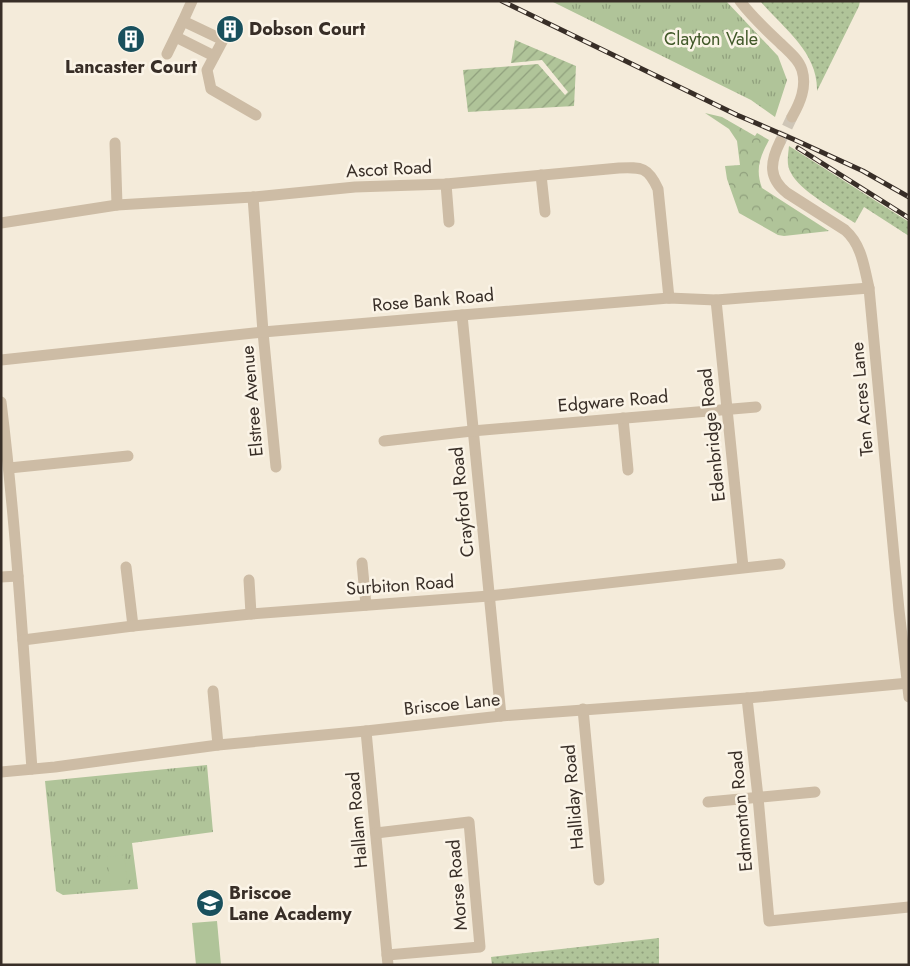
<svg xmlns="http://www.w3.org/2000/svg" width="910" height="966" viewBox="0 0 910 966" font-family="Jost,sans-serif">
<defs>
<pattern id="grass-dots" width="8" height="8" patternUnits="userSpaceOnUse" patternTransform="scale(1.25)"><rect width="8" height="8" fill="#b0c499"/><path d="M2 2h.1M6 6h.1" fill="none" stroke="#90a07d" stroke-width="1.8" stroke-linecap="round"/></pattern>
<pattern id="forest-crowns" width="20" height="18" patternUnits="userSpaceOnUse" patternTransform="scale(1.25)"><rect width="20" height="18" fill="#b0c499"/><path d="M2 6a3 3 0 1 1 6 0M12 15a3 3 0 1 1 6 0" fill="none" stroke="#90a07d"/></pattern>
<pattern id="park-tufts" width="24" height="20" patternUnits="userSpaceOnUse" patternTransform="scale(1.25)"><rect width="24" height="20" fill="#b0c499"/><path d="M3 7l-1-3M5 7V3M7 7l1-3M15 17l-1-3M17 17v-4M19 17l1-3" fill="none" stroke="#90a07d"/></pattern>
<pattern id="garden-furrows" width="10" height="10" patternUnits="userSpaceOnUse" patternTransform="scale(1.25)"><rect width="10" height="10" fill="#b0c499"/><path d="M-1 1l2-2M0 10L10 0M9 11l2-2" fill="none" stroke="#90a07d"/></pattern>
</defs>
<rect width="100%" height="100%" fill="#f4ebda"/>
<g fill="url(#grass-dots)">
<path d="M760,1H860L859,6L817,91C818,52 783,28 760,1Z"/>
<path d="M789,146L909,222V236L864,207L855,223C838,212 799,190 791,173C786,165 788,156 789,146Z"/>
<polygon points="659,938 659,965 492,965 491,957"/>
</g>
<path fill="url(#forest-crowns)" d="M705,113L722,117L755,136L757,133L769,140C760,157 755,169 762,188L829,231L784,236L778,235L739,213L727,179L725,166L740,165L737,141L729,129Z"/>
<g fill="url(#park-tufts)">
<polygon points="551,1 726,1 778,56 787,80 775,117 751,100"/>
<polygon points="207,765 213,832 132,843 138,889 63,895 56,891 45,781"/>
</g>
<polygon fill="url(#garden-furrows)" points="515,40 576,66 574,106 468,112 463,70 538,64 565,95 568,92 542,60 511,63"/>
<g fill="#b0c499">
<polygon points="124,855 128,888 111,890 107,857"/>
<polygon points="217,921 221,965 196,965 192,923"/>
</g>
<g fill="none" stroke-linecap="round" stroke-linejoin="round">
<polyline stroke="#cec5b6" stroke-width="11" stroke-dasharray="11 5.5" stroke-linecap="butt" points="780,142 792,117"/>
<g stroke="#cdbca5" stroke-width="11">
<path d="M740,1C752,17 766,30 780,43C787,50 799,59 802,70C807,87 800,103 792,117"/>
<polyline points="183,21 223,40 207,70 211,89 256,115"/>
<polyline points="176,37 214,56"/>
<polyline points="167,54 183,21 192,1"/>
<path d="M780,142C770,162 768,178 787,193L845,230C862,245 864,267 869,288L899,610L909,697"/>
<polyline points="115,143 117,205"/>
<polyline points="541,175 545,212"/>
<polyline points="446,184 449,222"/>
<polyline points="253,197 263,332 276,467"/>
<path d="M1,223L117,205L253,197L355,187L446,184L619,168C642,167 648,167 658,189L669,298"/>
<polyline points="716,300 743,567"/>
<polyline points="462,315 501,716"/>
<polyline points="1,360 263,332 462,315 669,298 716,300 869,288"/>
<path d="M1,402C16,524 23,646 32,769"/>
<polyline points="623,418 628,470"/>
<polyline points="384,441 472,431 756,407"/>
<polyline points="9,468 128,456"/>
<polyline points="362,563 366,605"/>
<polyline points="126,567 133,626"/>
<polyline points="1,577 18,576"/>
<polyline points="249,580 251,614"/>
<polyline points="23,640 133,626 251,614 489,596 780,564"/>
<polyline points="213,691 218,745"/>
<polyline points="747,698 758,797 769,921 909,907"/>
<polyline points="583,709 599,880"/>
<polyline points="366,731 388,965"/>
<polyline points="1,772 55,767 218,745 366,731 501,716 747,698 909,683"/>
<polyline points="708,802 815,792"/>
<polyline points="376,833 469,822 480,947 387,955"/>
</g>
<g stroke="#382e27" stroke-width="5">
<g id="rail">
<polyline points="502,1 737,115 793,139 863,171 909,197"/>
<polyline points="798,148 909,218"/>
</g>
</g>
<use href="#rail" stroke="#fbf4e7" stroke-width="3" stroke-dasharray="9" stroke-linecap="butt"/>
</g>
<defs>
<g id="building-disc" transform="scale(1.4375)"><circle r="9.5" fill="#19505d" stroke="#fbf4e7"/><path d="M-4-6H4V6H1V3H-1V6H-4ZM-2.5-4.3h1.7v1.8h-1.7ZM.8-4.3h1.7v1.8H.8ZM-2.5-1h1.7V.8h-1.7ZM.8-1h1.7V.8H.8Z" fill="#fff"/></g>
<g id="school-disc" transform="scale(1.4375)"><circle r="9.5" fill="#19505d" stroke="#fbf4e7"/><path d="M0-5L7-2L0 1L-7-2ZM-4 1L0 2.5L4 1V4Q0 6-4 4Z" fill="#fff"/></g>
</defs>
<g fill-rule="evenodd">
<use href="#building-disc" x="230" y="29"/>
<use href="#building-disc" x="131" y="39"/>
<use href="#school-disc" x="210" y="903"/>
</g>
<g text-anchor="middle" stroke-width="5" stroke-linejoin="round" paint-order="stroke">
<g font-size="18" font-weight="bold" fill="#382e27" stroke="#fbf4e7" text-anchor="start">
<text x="249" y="35">Dobson Court</text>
<text x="131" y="73" text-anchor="middle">Lancaster Court</text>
<text x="229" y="899">Briscoe<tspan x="229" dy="21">Lane Academy</tspan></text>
</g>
<g font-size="18" fill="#415829" stroke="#fbf4e7">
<text x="711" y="45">Clayton Vale</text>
</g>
<g font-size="18" fill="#382e27" stroke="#fbf4e7">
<text transform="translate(389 169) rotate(-3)" y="6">Ascot Road</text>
<text transform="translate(433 300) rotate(-5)" y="6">Rose Bank Road</text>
<text transform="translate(862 399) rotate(-95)" y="6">Ten Acres Lane</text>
<text transform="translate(252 401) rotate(-95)" y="6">Elstree Avenue</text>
<text transform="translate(613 401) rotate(-5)" y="6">Edgware Road</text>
<text transform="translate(712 435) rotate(-96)" y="6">Edenbridge Road</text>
<text transform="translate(462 502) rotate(-96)" y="6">Crayford Road</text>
<text transform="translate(400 585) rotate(-4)" y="6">Surbiton Road</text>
<text transform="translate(452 704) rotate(-6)" y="6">Briscoe Lane</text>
<text transform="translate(573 797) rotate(-95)" y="6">Halliday Road</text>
<text transform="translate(741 811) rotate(-95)" y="6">Edmonton Road</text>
<text transform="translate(357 820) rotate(-95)" y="6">Hallam Road</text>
<text transform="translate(457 885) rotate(-95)" y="6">Morse Road</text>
</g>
</g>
<rect width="910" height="966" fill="none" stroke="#382e27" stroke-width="5"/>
</svg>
